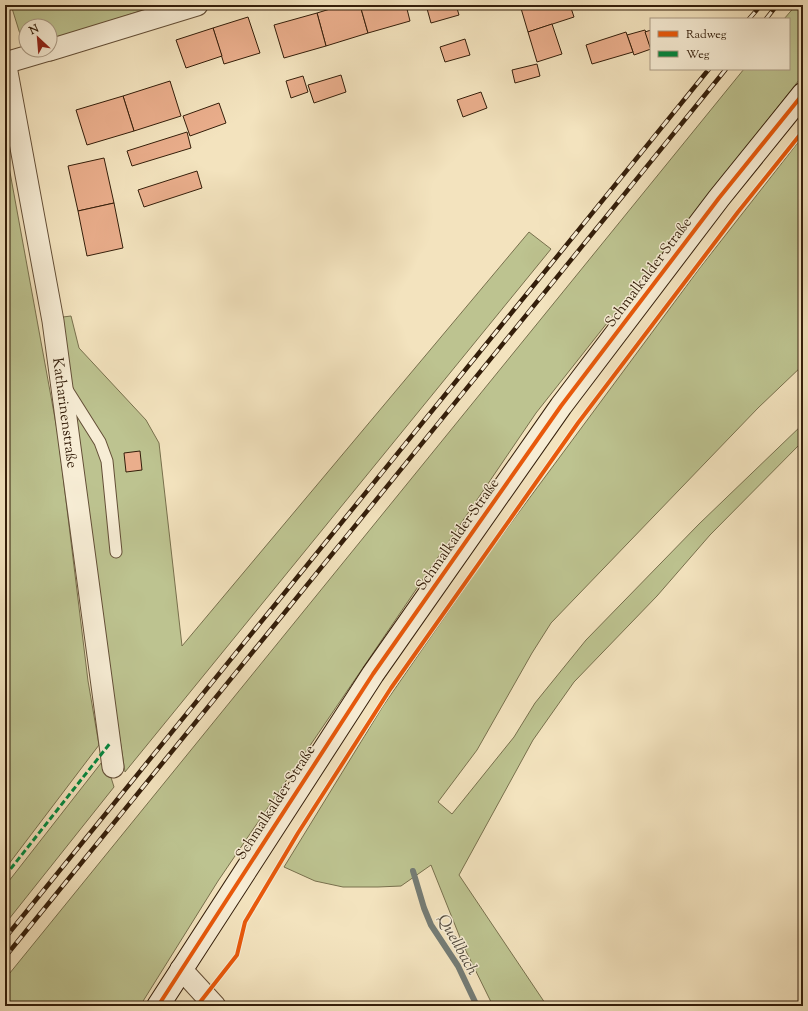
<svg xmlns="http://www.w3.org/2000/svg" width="808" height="1011" viewBox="0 0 808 1011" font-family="'Sorts Mill Goudy',serif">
<rect width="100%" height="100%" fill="#f3e3be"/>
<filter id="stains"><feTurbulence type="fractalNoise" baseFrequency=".005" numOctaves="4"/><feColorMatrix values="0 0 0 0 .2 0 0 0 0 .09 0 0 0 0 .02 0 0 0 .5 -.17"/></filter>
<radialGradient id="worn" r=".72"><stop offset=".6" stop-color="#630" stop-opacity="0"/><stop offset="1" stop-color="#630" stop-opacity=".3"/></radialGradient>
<g fill="#bdc390" stroke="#78704d">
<polygon points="11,5 159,5 50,40 50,26 26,26 26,37 20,34"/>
<polygon points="796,5 803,5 803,75 536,413 218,881 140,1006 5,1006 5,979 744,69 789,69 789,19 784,19"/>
<polygon points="803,136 803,365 758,408 551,623 532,653 477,750 438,802 452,814 514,737 535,703 586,640 699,524 803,424 803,441 710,535 657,596 574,682 533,740 459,875 547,1006 493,1006 463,945 431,865 401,886 378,887 343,887 315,881 284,867 383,706 488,554 699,269"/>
<polygon points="5,145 58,435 88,681 99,745 5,869"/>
<polygon points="529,232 551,249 125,772 55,318 71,316 79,348 146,420 159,443 182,646"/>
<polygon points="105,758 114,787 5,924 5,886"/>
</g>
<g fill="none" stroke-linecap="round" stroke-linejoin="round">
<polyline stroke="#757c75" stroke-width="6" points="413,871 424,908 431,925 458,966 477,1006"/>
</g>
<g fill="#eaae8c" stroke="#341e0a">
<polygon points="343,5 360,5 368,33 326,46 317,13"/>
<polygon points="360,5 406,5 410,21 368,33"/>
<polygon points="426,5 456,5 459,15 431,23"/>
<polygon points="520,5 570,5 574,17 528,32"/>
<polygon points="317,13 326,46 284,58 274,25"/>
<polygon points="248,17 260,53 224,64 213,28"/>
<polygon points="552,24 562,54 537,62 528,32"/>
<polygon points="213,28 222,56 186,68 176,40"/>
<polygon points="645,30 651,49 634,55 627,35"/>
<polygon points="651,30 651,50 645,32"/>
<polygon points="626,32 633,52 592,64 586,45"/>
<polygon points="465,39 470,55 445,62 440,47"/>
<polygon points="537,64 540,76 515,83 512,70"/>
<polygon points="341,75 346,92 314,103 308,85"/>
<polygon points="303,76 308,92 291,98 286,81"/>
<polygon points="170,81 181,116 134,131 123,96"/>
<polygon points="481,92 487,108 463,117 457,100"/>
<polygon points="123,96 134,131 87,145 76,110"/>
<polygon points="219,103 226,123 190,136 183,116"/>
<polygon points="187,132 191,148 132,166 127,151"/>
<polygon points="104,158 114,203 78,211 68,166"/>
<polygon points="197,171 202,188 144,207 138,190"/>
<polygon points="114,203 123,248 87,256 78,211"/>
<polygon points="140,451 142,470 126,472 124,453"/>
</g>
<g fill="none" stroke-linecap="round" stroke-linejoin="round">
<g stroke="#644f37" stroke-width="13">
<polyline id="service" points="66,388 100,442 107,461 116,552"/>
</g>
<g stroke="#644f37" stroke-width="23">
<g id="minor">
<polyline points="50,50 197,5"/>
<path id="s1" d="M5,61L53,321L113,767"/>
<polyline points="5,63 49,50"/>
<polyline points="181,969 215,1006"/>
</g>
</g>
<g stroke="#341e0a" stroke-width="24">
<polyline id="secondary" points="158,1006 373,674 561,406 719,198 803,94"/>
</g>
<use href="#service" stroke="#f7edd5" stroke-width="11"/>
<use href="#minor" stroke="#f7edd5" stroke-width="21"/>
<use href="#secondary" stroke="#f7edd5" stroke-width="22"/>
<g stroke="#341e0a" stroke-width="4.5">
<g id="rail">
<polyline points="749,19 761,5"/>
<polyline points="766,19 777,5"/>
<polyline points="5,938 709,69"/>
<polyline points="5,957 726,69"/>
</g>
</g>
<use href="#rail" stroke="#f7edd5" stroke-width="3" stroke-dasharray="9" stroke-linecap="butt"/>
<polyline stroke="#00873e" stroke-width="3" stroke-dasharray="6 3" stroke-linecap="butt" points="5,876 111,742"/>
<g stroke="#f7edd5" stroke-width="6">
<g id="cycleway">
<polyline points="158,1006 373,674 561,406 719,198 803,94"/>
<polyline points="197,1006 237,955 245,922 298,833 391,688 578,423 738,212 803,131"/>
</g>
</g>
<use href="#cycleway" stroke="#e8590c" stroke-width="4"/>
</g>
<g text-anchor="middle" stroke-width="3" stroke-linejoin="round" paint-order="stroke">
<g font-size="15" fill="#341e0a" stroke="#f7edd5">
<text transform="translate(648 272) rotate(-53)" y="5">Schmalkalder Straße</text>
<text dy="5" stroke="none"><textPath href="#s1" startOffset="357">Katharinenstraße</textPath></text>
<text transform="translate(457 534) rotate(-55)" y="5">Schmalkalder Straße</text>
<text transform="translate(275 802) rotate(-57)" y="5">Schmalkalder Straße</text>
</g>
<g font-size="16" font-style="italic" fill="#554d40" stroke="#f7edd5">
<text transform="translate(459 944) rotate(61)" y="6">Quellbach</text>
</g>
</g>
<rect width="808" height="1011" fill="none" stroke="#f3e3be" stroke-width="20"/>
<rect x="6" y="6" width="796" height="999" fill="none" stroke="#341e0a" stroke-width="2"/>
<rect x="10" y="10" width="788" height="991" fill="none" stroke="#341e0a"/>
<rect x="650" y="18" width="140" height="52" fill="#f7edd5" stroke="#a99a84"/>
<rect x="658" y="31" width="20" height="6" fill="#e8590c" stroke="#a99a84"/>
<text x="686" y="38" font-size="12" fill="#341e0a">Radweg</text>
<rect x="658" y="51" width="20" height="6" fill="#00873e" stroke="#a99a84"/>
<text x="686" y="58" font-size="12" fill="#341e0a">Weg</text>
<g transform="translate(38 38) rotate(334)"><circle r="19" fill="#f7edd5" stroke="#a99a84"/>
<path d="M0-3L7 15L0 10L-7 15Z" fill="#8f2418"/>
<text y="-6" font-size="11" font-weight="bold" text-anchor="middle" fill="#341e0a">N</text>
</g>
<rect width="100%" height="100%" filter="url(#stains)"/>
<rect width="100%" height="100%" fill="url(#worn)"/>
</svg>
